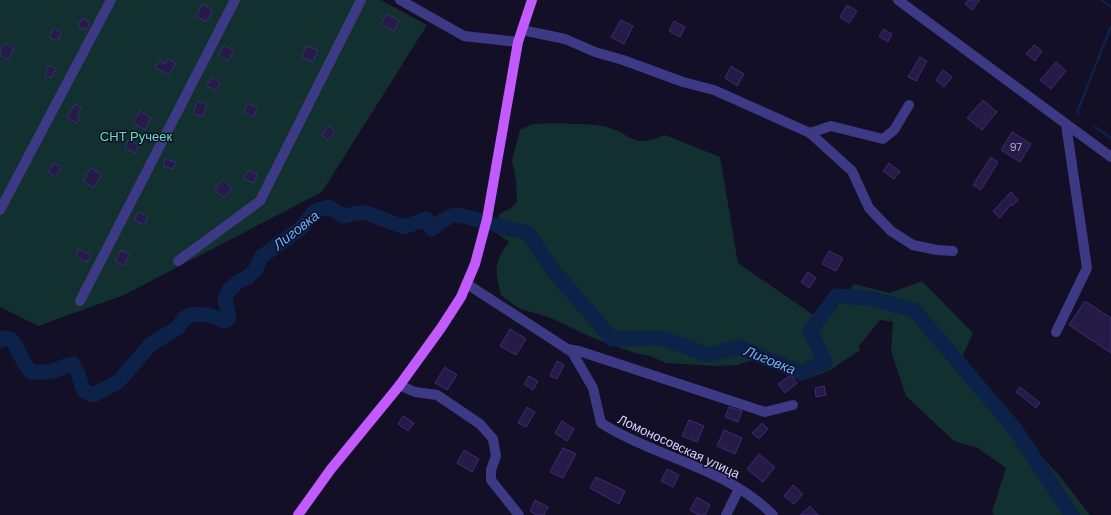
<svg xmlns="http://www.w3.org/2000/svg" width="1111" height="515" viewBox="0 0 1111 515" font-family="'DM Sans',sans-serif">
<rect width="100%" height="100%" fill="#130f26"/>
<g fill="#12302f">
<polygon points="0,0 381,0 427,25 322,192 124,295 38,326 0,307"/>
<path d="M560,123C575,125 593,123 607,127C636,136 631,149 665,135L720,157L738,263L822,321L854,284L890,293L922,281L973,333L963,355L983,395L1059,475L1090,515H994L992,512L1006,468L978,448L954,441L906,396L891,351L893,322L880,320L859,346L860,350L832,369L813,377H810L781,356L769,355L737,365L716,366L666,363L650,356L635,353L593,338L551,318L518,308L501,295C495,270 493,263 509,242L498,234L499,214L511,208L517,202L516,181L512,160L520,130L532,124Z"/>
</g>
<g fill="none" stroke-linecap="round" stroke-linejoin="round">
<g stroke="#0c2248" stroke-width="2.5">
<polyline points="1101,0 1111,7"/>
<polyline points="1079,114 1077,113 1111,26"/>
<polyline points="1094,126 1111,138"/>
</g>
<g stroke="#0c2248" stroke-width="15">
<polyline points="495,225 528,233 552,269 612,339 662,338 708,355 739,347 802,373 825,362 810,331 836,296 869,298 914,310 1015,429 1072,515"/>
<path d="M0,341L3,338L11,339C20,351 20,360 31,372H51L65,366L73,364C80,374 79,381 84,391L93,395L118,382L151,344L179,327C185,308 210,314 224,321L229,318L225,299L229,290L239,281L248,277L256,269L261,257L301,228L315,211L329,207L343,216L364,212L404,227L426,219L432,229C453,212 452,213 478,220"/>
</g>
</g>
<g fill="#241b47" stroke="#3b2d73">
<polygon points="968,0 980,0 972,10 965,4"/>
<polygon points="202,4 213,10 206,22 196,16"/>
<polygon points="847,5 857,11 849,23 840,17"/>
<polygon points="387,14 399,21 394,31 381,24"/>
<polygon points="82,18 90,22 87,30 78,27"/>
<polygon points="621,20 633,26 624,44 611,37"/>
<polygon points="674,21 685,27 680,37 669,31"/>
<polygon points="54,28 61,32 57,41 49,37"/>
<polygon points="884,29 892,34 888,42 879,36"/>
<polygon points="5,43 14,49 8,60 0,55 0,51"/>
<polygon points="224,45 234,51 228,61 219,55"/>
<polygon points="1034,45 1042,51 1035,61 1026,54"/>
<polygon points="306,46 318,50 313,62 302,57"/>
<polygon points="920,57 927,61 916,81 908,77"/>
<polygon points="168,59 176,63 169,75 155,68 159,61 165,64"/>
<polygon points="1056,62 1066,71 1051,89 1040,80"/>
<polygon points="49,65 56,69 51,78 45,75"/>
<polygon points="731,66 744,74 737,86 725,78"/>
<polygon points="943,70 952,77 944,87 936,80"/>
<polygon points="212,77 220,82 216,90 207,86"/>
<polygon points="983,100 997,112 982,130 967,118"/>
<polygon points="198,101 207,105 202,117 193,113"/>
<polygon points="248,103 258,108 253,117 244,112"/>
<polygon points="75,104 81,108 77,116 80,118 77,123 67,118"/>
<polygon points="140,111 151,118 145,130 133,123"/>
<polygon points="329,126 335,131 328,140 322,135"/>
<polygon points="1012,132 1031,144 1020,162 1001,150"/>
<polygon points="128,140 139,145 135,153 125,148"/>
<polygon points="991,157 998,162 981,190 973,185"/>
<polygon points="165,159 176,162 173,169 163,166"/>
<polygon points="54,163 62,167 56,177 48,172"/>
<polygon points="889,163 900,172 894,179 883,171"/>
<polygon points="91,168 102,175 94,188 83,181"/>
<polygon points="248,170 257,174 254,183 244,179"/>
<polygon points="222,180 232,188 224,198 215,190"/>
<polygon points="1011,192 1018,200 1012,206 1011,204 1000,218 993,211"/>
<polygon points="138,212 148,217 144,225 134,220"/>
<polygon points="79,249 91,255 87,262 76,257"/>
<polygon points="121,250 130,254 124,266 115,261"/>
<polygon points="829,251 843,258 836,271 822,264"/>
<polygon points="808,272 816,278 809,288 801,282"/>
<polygon points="1085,301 1111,318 1111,353 1069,325"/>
<polygon points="510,329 526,339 516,355 500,346"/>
<polygon points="557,361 564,365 557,379 550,376"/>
<polygon points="445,367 457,375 447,390 435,383"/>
<polygon points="791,375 797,383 785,393 778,384"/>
<polygon points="529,376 538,381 533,390 524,384"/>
<polygon points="824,386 826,395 816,397 815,388"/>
<polygon points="1020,387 1040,403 1036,408 1016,392"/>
<polygon points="527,407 535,412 526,427 518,423"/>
<polygon points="729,407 742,411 738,422 725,417"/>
<polygon points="403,416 414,423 408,431 398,424"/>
<polygon points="689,420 704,426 697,442 682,436"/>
<polygon points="562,421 574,429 567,441 555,433"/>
<polygon points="762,423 768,429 759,439 752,433"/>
<polygon points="724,430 742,438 735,454 717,446"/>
<polygon points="563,448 576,454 563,478 550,472"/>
<polygon points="464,450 479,459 472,472 457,463"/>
<polygon points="759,454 775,467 763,482 747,469"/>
<polygon points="667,469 679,475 673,487 661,481"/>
<polygon points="596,477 625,491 619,504 590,488"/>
<polygon points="793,485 803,494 794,504 784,496"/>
<polygon points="697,497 710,505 705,515 699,515 690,510"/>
<polygon points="535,500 548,507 544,515 537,515 530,511"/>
<polygon points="810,506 818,515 800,515"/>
</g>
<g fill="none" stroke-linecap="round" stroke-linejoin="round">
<g stroke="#3d3a85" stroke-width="10">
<polyline points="400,0 464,36 518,42"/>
<polyline points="898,0 1111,157"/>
<polyline points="522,30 565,39 595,52 623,60 683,82 714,90 810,133 852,171 869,208 891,231 913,245 937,250 953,251"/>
<polyline points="810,133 831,126 883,139 894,130 909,105"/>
<polyline points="0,210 111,0"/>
<polyline points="178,261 260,201 361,0"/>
<path d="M467,284L572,352L593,388L601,423C655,457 727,468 773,515"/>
<polyline points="80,301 235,0"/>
<polyline points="1056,332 1087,268 1066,124"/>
<polyline points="567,349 579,351 765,412 793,405"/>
<polyline points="399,385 415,392 437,395 480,424 493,439 496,456 491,470 491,480 519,515"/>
<polyline points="726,515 739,489"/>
</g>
<polyline stroke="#c25bff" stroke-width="10" points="298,515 331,469 399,386 441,328 461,297 475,264 487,219 518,42 532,0"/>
</g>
<g text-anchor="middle" stroke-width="3" stroke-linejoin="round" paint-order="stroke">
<g font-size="11" fill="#aca6d1">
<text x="1016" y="151">97</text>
</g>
<g font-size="13" fill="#5fe0c0" stroke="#130f26">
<text x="136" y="141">СНТ Ручеек</text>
</g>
<g font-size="13" fill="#d9d4ff" stroke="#130f26">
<text transform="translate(679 446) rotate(25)" y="5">Ломоносовская улица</text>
</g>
<g font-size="14" font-style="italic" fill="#62b6ff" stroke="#130f26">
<text transform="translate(296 230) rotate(-38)" y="5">Лиговка</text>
<text transform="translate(770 360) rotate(22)" y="5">Лиговка</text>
</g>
</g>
</svg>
